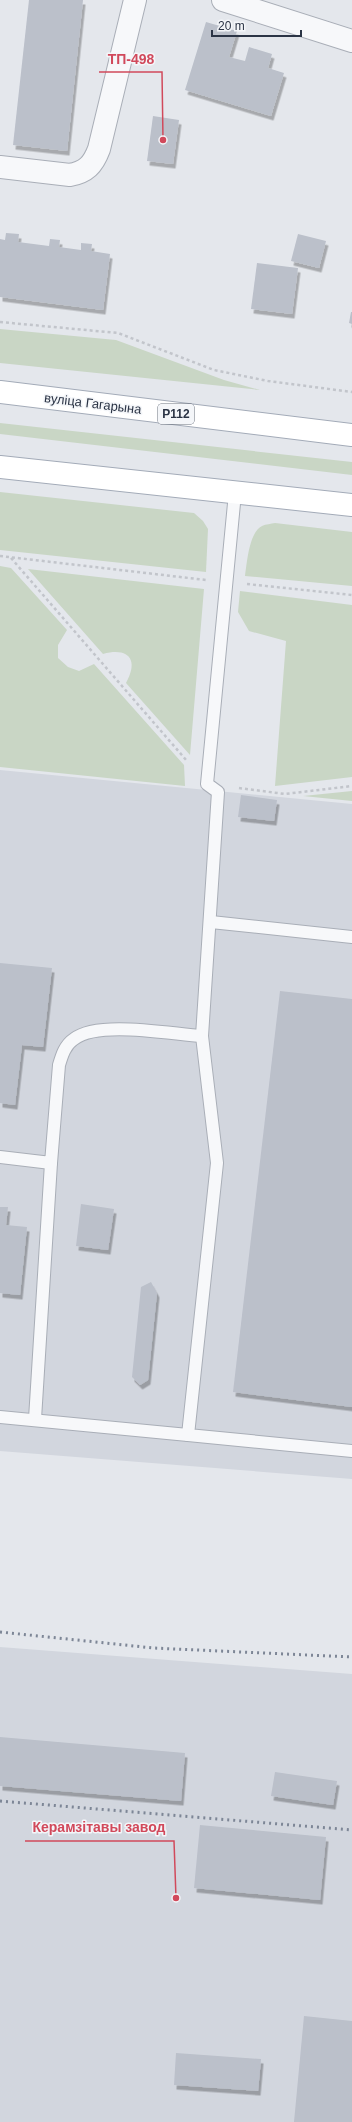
<svg xmlns="http://www.w3.org/2000/svg" width="352" height="2122" viewBox="0 0 352 2122" font-family="Arial,sans-serif">
<defs>
<filter id="shadow"><feDropShadow dx="2.5" dy="4.5" stdDeviation="0" flood-color="#0004"/></filter>
</defs>
<rect width="100%" height="100%" fill="#e4e7ec"/>
<g fill="#d2d6de">
<polygon points="0,770 352,804 352,1479 0,1451"/>
<polygon points="0,1647 352,1674 352,2122 0,2122"/>
</g>
<g fill="#c9d6c5">
<polygon points="0,329 116,340 224,380 260,390 0,363"/>
<polygon points="0,423 352,462 352,475 0,434"/>
<polygon points="0,492 194,513 203,521 208,529 206,572 0,550"/>
<path d="M275,523L352,532V586L245,576C247,563 249,532 262,526C266,524 271,524 275,523Z"/>
<polygon points="0,566 11,568 67,630 58,645 58,658 68,667 79,671 94,664 184,765 185,786 0,767"/>
<path d="M28,569L204,589L190,755L126,683C139,660 129,647 103,654Z"/>
<polygon points="240,591 352,605 352,777 275,786 286,641 249,631 238,612"/>
<polygon points="352,791 352,801 303,796"/>
</g>
<g fill="#bbc0ca" filter="url(#shadow)">
<polygon points="29,0 83,0 67,151 13,145"/>
<polygon points="206,22 237,31 229,57 245,61 249,47 272,54 268,68 284,73 271,116 185,90"/>
<polygon points="153,116 179,120 173,164 147,161"/>
<polygon points="6,233 19,234 18,242 49,246 50,239 60,240 59,247 81,250 81,243 92,244 91,251 110,254 103,310 0,297 0,239 5,240"/>
<polygon points="298,234 326,241 319,268 291,261"/>
<polygon points="257,263 298,268 292,314 251,309"/>
<polygon points="351,312 352,312 352,324 349,323"/>
<polygon points="241,795 277,800 274,821 238,817"/>
<polygon points="0,963 52,968 43,1047 22,1045 15,1105 0,1103"/>
<polygon points="280,991 352,999 352,1407 233,1392"/>
<polygon points="81,1204 114,1209 108,1250 76,1246"/>
<polygon points="0,1207 8,1207 6,1225 27,1227 20,1295 0,1293"/>
<polygon points="151,1282 157,1293 148,1380 140,1385 132,1377 141,1287"/>
<polygon points="0,1737 185,1753 181,1801 0,1786"/>
<polygon points="275,1772 337,1781 333,1805 271,1796"/>
<polygon points="200,1825 326,1837 320,1900 194,1888"/>
<polygon points="304,2016 352,2021 352,2122 294,2122"/>
<polygon points="176,2053 261,2059 258,2091 174,2085"/>
</g>
<g fill="none" stroke-linecap="round" stroke-linejoin="round">
<g stroke="#a9aeb7" stroke-width="14">
<g id="lane">
<polyline points="235,493 207,784 218,792 202,1036 217,1163 188,1435 352,1451"/>
<polyline points="211,922 352,937"/>
<path d="M0,1157L51,1163L59,1065C62,1055 65,1045 74,1039C98,1020 170,1034 202,1036"/>
<polyline points="0,1417 188,1435"/>
<polyline points="35,1419 51,1163"/>
</g>
</g>
<g stroke="#a9aeb7" stroke-width="24">
<g id="street">
<polyline points="223,0 352,41"/>
<path d="M0,167L70,175C86,172 93,165 99,149L135,0"/>
</g>
</g>
<g stroke="#a3abb8" stroke-width="24">
<g id="primary">
<polyline points="0,392 352,435"/>
<polyline points="0,467 352,505"/>
</g>
</g>
<g stroke="#c2c5cb" stroke-width="2.5" stroke-dasharray="3 3" stroke-linecap="butt">
<polyline points="0,322 118,333 214,370 268,381 352,392"/>
<polyline points="0,556 206,580"/>
<polyline points="11,558 187,761"/>
<polyline points="247,584 352,595"/>
<polyline points="239,788 285,794 352,786"/>
</g>
<use href="#lane" stroke="#f7f8fa" stroke-width="12"/>
<use href="#street" stroke="#f7f8fa" stroke-width="22"/>
<use href="#primary" stroke="#fff" stroke-width="22"/>
<g stroke="#7d8696" stroke-width="3" stroke-dasharray="2 4" stroke-linecap="butt">
<polyline points="0,1632 153,1648 352,1657"/>
<polyline points="0,1801 352,1830"/>
</g>
</g>
<g text-anchor="middle" stroke-width="3" stroke-linejoin="round" paint-order="stroke">
<rect fill="#f4f6f9" stroke="#676e7b" stroke-width="1" x="158" y="404" width="36" height="20" rx="3"/>
<g font-size="12" font-weight="bold" fill="#2b3445">
<text x="176" y="418">Р112</text>
</g>
<g font-size="13" fill="#2b3445" stroke="#f4f6f9">
<text transform="translate(93 403) rotate(7)" y="5">вуліца Гагарына</text>
</g>
</g>
<path fill="none" stroke="#d1495b" stroke-width="1.5" d="M163 140L162 72H99M176 1898L174 1841H25"/>
<g fill="#d1495b" stroke="#f4f6f9" stroke-width="1.5">
<circle cx="163" cy="140" r="4"/>
<circle cx="176" cy="1898" r="4"/>
</g>
<g font-size="14" text-anchor="middle" font-weight="bold" fill="#d1495b" stroke="#f4f6f9" stroke-width="3" stroke-linejoin="round" paint-order="stroke">
<text x="131" y="64">ТП-498</text>
<text x="99" y="1832">Керамзітавы завод</text>
</g>
<path d="M212 30v6h89v-6" fill="none" stroke="#2b3445" stroke-width="2"/>
<text x="218" y="30" font-size="12" fill="#2b3445" stroke="#f4f6f9" stroke-width="3" paint-order="stroke">20 m</text>
</svg>
